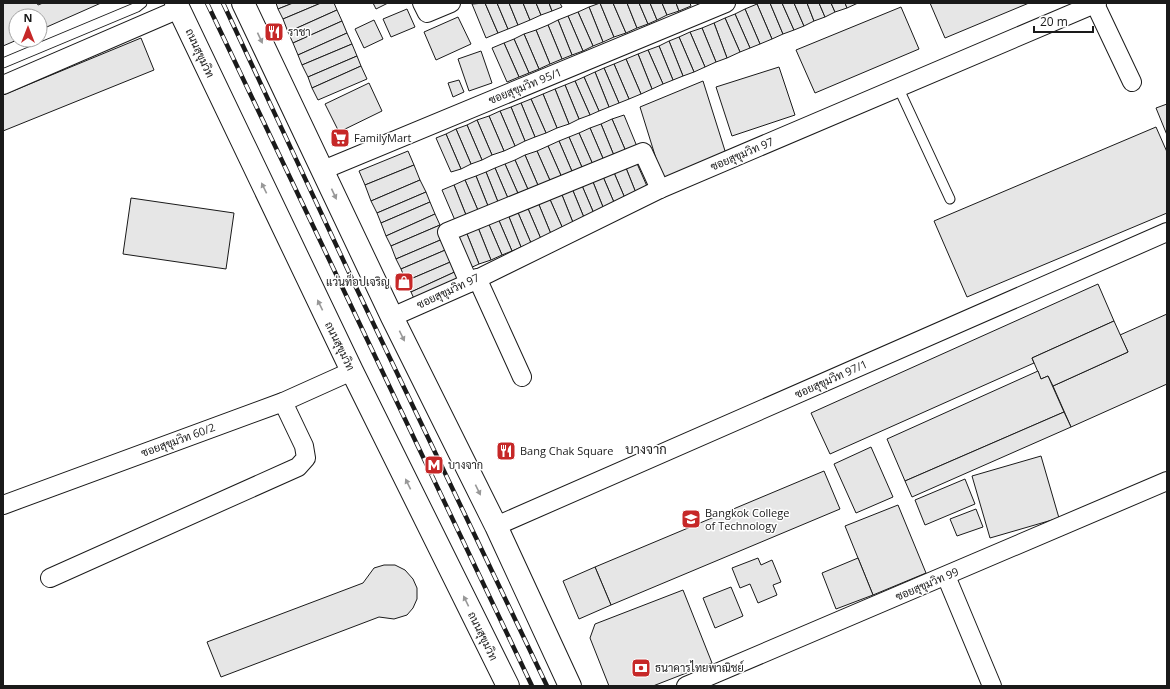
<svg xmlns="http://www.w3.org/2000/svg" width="1170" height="689" viewBox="0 0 1170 689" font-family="'Open Sans',Sarabun,sans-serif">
<rect width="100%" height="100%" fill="#fff"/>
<g fill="#e6e6e6" stroke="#1a1a1a">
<polygon points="3,3 37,3 38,5 43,3 101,3 40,30 40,16 16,16 17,40 3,46"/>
<polygon points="276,3 293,3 278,9"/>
<polygon points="293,3 321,3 283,19 278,9"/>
<polygon points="321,3 334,3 337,10 288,32 283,19"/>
<polygon points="373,3 388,3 376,9"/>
<polygon points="485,3 498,33 486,38 472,4"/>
<polygon points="485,3 497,3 508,29 498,33"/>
<polygon points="497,3 509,3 518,25 508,29"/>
<polygon points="509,3 523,3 530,20 518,25"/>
<polygon points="523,3 536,3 541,15 530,20"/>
<polygon points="536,3 549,3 552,11 541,15"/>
<polygon points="549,3 560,3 562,7 552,11"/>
<polygon points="600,3 614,37 603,42 589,7"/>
<polygon points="600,3 613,3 626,33 614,37"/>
<polygon points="613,3 627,3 637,28 626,33"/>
<polygon points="627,3 639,3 648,24 637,28"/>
<polygon points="639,3 650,3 657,20 648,24"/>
<polygon points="650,3 662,3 667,15 657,20"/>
<polygon points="662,3 676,3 679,11 667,15"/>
<polygon points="676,3 690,3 691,6 679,11"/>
<polygon points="760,3 770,3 783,34 772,39 757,4"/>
<polygon points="770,3 782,3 794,30 783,34"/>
<polygon points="782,3 794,3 804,26 794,30"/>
<polygon points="794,3 807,3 814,21 804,26"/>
<polygon points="807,3 819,3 825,17 814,21"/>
<polygon points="819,3 831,3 835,12 825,17"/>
<polygon points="831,3 845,3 847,8 835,12"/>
<polygon points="845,3 858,3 847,8"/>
<polygon points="930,3 1029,3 945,38"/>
<polygon points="757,4 772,39 760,44 745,9"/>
<polygon points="589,7 603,42 593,46 578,12"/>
<polygon points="901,7 919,49 815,93 796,50"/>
<polygon points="407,9 415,27 391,37 383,19"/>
<polygon points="745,9 760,44 750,48 735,14"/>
<polygon points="337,10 342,21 293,43 288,32"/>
<polygon points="578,12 593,46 583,51 568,16"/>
<polygon points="735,14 750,48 740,52 725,18"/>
<polygon points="568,16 583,51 572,55 558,20"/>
<polygon points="458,17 471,44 436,60 424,32"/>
<polygon points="725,18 740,52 727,58 714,23"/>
<polygon points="374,20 383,39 364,48 355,29"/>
<polygon points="558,20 572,55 562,59 548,25"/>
<polygon points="342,21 347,33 298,55 293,43"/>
<polygon points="714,23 727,58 716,62 702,28"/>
<polygon points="548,25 562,59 550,64 536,30"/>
<polygon points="702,28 716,62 705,67 690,32"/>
<polygon points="536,30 550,64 539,69 524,34"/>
<polygon points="690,32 705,67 694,72 679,37"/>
<polygon points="347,33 352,44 302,65 298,55"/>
<polygon points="524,34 539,69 529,73 514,39"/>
<polygon points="679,37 694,72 683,76 669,41"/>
<polygon points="141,38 154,70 3,131 3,95"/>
<polygon points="514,39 529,73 519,77 504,43"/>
<polygon points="669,41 683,76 673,80 659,46"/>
<polygon points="504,43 519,77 507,82 492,48"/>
<polygon points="352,44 357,56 308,77 302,65"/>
<polygon points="659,46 673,80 663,84 648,50"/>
<polygon points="648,50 663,84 652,89 638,54"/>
<polygon points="481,51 492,83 469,91 458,59"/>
<polygon points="638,54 652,89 641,94 626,59"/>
<polygon points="357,56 361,66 312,88 308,77"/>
<polygon points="626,59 641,94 629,99 614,64"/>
<polygon points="614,64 629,99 619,103 604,68"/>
<polygon points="361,66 367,79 318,100 312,88"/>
<polygon points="779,67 795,115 732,136 716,87"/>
<polygon points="604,68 619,103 609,107 595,72"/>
<polygon points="595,72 609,107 599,111 584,77"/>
<polygon points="584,77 599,111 590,115 575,81"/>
<polygon points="459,80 464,92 453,97 448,83"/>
<polygon points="575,81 590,115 579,119 565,85"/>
<polygon points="703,81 726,154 663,181 640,107"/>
<polygon points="369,83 382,111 339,132 325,104"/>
<polygon points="565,85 579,119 569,124 555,89"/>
<polygon points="555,89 569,124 557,128 543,94"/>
<polygon points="543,94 557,128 546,133 531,99"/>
<polygon points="531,99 546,133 535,137 521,103"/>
<polygon points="521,103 535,137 525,141 511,107"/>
<polygon points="1167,104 1167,135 1156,108"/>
<polygon points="511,107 525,141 515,146 500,111"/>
<polygon points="500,111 515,146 504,151 489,116"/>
<polygon points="624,115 638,149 627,154 612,119"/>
<polygon points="489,116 504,151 492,155 477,120"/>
<polygon points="612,119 627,154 615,158 601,124"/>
<polygon points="477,120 492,155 482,160 467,125"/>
<polygon points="601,124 615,158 605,163 590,128"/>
<polygon points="467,125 482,160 471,164 456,129"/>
<polygon points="1156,127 1167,152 1167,213 967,297 934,221"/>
<polygon points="590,128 605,163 594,167 579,133"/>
<polygon points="456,129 471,164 461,169 446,134"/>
<polygon points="579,133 594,167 584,172 569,137"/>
<polygon points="446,134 461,169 451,172 436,138"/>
<polygon points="569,137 584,172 574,176 559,141"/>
<polygon points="559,141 574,176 563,180 548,146"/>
<polygon points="548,146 563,180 552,185 537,151"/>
<polygon points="408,151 414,165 365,185 359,171"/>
<polygon points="537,151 552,185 540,190 525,155"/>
<polygon points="525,155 540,190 530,194 515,160"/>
<polygon points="635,159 650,193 638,198 624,163"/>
<polygon points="515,160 530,194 520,198 505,164"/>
<polygon points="624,163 638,198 627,203 612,168"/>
<polygon points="505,164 520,198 510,203 495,168"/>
<polygon points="414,165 420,180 371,201 365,185"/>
<polygon points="495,168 510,203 500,207 486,172"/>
<polygon points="612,168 627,203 616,207 601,172"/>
<polygon points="486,172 500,207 490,211 476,176"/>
<polygon points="601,172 616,207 605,212 591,177"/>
<polygon points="476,176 490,211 480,215 465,180"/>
<polygon points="591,177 605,212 595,216 580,181"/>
<polygon points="420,180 426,192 377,213 371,201"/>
<polygon points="465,180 480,215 468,220 454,185"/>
<polygon points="580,181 595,216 585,220 571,186"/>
<polygon points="454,185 468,220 457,225 442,190"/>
<polygon points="571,186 585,220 574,225 560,190"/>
<polygon points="560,190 574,225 563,229 548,195"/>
<polygon points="426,192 430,202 381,223 377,213"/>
<polygon points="548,195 563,229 551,234 537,200"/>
<polygon points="131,198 234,213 226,269 123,254"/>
<polygon points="537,200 551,234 541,239 526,204"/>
<polygon points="430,202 435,214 386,236 381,223"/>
<polygon points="526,204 541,239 531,243 516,208"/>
<polygon points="516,208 531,243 521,247 507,212"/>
<polygon points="507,212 521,247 512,251 497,216"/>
<polygon points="435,214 440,225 391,246 386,236"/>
<polygon points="497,216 512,251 502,255 487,220"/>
<polygon points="487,220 502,255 491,260 477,225"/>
<polygon points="440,225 445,238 396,259 391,246"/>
<polygon points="477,225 491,260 479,264 465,229"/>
<polygon points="465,229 479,264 468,269 453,234"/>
<polygon points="445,238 450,248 401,269 396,259"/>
<polygon points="450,248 455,260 406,281 401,269"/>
<polygon points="455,260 459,270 411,292 406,281"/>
<polygon points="459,270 464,282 416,303 411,292"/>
<polygon points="1098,284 1114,321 1032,358 1034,363 830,454 811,413"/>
<polygon points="1167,314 1167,384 1071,427 1053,386 1128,352 1120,335"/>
<polygon points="1114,321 1128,352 1053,386 1048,376 1041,379 1032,358"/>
<polygon points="1038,371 1041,379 1048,376 1064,412 905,481 887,439"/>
<polygon points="1064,412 1071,427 912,497 905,481"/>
<polygon points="871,447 893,497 856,513 834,464"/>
<polygon points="1041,456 1059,518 990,538 972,476"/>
<polygon points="824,471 840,509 611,605 595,567"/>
<polygon points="965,479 975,504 925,525 915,500"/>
<polygon points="898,505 926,573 873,595 845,526"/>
<polygon points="976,509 983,527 957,536 950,519"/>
<polygon points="758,558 761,565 772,560 781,582 773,585 777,595 758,603 750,584 740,588 732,568"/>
<polygon points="858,558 873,595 836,609 822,573"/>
<polygon points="384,565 395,565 405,570 413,579 417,588 417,599 413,608 407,615 394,619 379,617 221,677 207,642 363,583 374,568"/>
<polygon points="595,567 611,605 579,619 563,581"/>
<polygon points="731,587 743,616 715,628 703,598"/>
<polygon points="683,590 712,663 653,686 609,686 590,638 595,624"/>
</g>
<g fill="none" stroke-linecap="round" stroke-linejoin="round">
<g stroke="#1a1a1a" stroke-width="11">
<g id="lane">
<polyline points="3,63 137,7 142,3"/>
<polyline points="898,87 950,199"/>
</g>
</g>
<g stroke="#1a1a1a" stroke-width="20">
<g id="street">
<polyline points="422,3 427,13 451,3"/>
<polyline points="1095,4 1132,82"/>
<polyline points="3,85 179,9"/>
<polyline points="323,170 726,3"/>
<polyline points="477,278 522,377"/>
<polyline points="469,283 447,232 643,152 660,189"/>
<polyline points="392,317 469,283 660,189 1097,3"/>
<polyline points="3,505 283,402 352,371"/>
<polyline points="496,526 1167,232"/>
<polyline points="946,576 992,686"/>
<polyline points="50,578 298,467 306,458 304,446 283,402"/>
<polyline points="686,686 1167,481"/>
</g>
</g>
<g stroke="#1a1a1a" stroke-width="24">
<g id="primary">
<polyline points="176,3 352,371 508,686"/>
<polyline points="243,3 392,317 496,526 570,686"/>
</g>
</g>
<use href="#lane" stroke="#fff" stroke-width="9"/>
<use href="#street" stroke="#fff" stroke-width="18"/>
<use href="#primary" stroke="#fff" stroke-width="22"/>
<g stroke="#1a1a1a" stroke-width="4.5">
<g id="rail">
<polyline points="207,3 532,686"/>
<polyline points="223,3 353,281 547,686"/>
</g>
</g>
<use href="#rail" stroke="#fff" stroke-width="3" stroke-dasharray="9" stroke-linecap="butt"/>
</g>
<defs><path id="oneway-solid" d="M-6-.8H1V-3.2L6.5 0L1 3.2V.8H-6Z"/></defs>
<g fill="#989898">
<use href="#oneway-solid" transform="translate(260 38) rotate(65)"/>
<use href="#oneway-solid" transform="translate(264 188) rotate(-116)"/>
<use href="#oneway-solid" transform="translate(334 194) rotate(65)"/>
<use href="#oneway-solid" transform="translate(320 305) rotate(-116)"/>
<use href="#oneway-solid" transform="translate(402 336) rotate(64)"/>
<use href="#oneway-solid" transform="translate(408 484) rotate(-116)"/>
<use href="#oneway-solid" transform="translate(478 490) rotate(64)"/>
<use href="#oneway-solid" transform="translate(466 601) rotate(-116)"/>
</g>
<defs>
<g id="restaurant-square" transform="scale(1)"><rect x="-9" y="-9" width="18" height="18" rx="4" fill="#c62828" stroke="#fff"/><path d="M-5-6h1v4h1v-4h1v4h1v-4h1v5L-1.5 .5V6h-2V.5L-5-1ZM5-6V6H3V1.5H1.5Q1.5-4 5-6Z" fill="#fff"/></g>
<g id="supermarket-square" transform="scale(1)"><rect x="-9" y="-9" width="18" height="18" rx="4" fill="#c62828" stroke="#fff"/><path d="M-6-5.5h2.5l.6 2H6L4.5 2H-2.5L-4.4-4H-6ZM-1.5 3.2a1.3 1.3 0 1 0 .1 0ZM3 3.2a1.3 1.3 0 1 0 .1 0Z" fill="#fff"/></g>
<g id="shop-square" transform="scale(1)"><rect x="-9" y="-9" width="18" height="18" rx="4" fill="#c62828" stroke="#fff"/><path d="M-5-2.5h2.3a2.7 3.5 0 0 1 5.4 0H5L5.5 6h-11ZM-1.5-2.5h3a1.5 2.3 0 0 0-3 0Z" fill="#fff"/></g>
<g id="metro-square" transform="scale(1)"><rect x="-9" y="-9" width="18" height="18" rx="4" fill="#c62828" stroke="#fff"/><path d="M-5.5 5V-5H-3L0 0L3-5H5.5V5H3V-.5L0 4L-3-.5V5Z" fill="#fff"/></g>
<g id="university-square" transform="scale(1)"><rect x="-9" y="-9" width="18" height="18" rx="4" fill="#c62828" stroke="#fff"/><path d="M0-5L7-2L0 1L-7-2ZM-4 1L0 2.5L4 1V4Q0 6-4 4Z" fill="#fff"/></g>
<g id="bank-square" transform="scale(1)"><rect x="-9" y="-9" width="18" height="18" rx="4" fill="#c62828" stroke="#fff"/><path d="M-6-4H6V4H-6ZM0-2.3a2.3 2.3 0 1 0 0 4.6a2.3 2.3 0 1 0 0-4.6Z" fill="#fff"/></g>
</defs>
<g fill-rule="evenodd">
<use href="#restaurant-square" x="274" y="32"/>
<use href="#supermarket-square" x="340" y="138"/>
<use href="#shop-square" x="404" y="282"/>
<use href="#restaurant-square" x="506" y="451"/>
<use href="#metro-square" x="434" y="465"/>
<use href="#university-square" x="691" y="519"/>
<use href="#bank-square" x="641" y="668"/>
</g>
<g text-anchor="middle" stroke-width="3" stroke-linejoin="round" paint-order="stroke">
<g font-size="11" fill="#1a1a1a" stroke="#fff" text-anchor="start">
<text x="288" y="36">ราชา</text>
<text x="354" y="142">FamilyMart</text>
<text x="390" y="286" text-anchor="end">แว่นท็อปเจริญ</text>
<text x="520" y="455">Bang Chak Square</text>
<text x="448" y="469">บางจาก</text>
<text x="705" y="517">Bangkok College<tspan x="705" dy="13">of Technology</tspan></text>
<text x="655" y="672">ธนาคารไทยพาณิชย์</text>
</g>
<g font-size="11" fill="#1a1a1a" stroke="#fff">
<text transform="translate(200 53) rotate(65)" y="4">ถนนสุขุมวิท</text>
<text transform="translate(525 86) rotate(-22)" y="4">ซอยสุขุมวิท 95/1</text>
<text transform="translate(742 154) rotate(-23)" y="4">ซอยสุขุมวิท 97</text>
<text transform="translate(448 291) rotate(-25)" y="4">ซอยสุขุมวิท 97</text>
<text transform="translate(340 346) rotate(64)" y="4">ถนนสุขุมวิท</text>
<text transform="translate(831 379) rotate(-24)" y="4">ซอยสุขุมวิท 97/1</text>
<text transform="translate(178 440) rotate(-20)" y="4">ซอยสุขุมวิท 60/2</text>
<text transform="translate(927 584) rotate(-23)" y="4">ซอยสุขุมวิท 99</text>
<text transform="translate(483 636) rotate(64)" y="4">ถนนสุขุมวิท</text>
</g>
<g font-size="13" fill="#1a1a1a" stroke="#fff">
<text x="646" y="454">บางจาก</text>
</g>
</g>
<rect width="1170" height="689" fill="none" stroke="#1a1a1a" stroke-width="8"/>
<g transform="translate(28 28)"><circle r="19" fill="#ffffff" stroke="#a3a3a3"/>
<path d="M0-3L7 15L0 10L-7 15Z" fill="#c62828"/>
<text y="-6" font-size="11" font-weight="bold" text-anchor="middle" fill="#1a1a1a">N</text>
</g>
<path d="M1034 26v6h59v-6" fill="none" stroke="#1a1a1a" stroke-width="2"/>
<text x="1040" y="26" font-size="12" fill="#1a1a1a" stroke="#ffffff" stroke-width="3" paint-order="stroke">20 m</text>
</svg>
